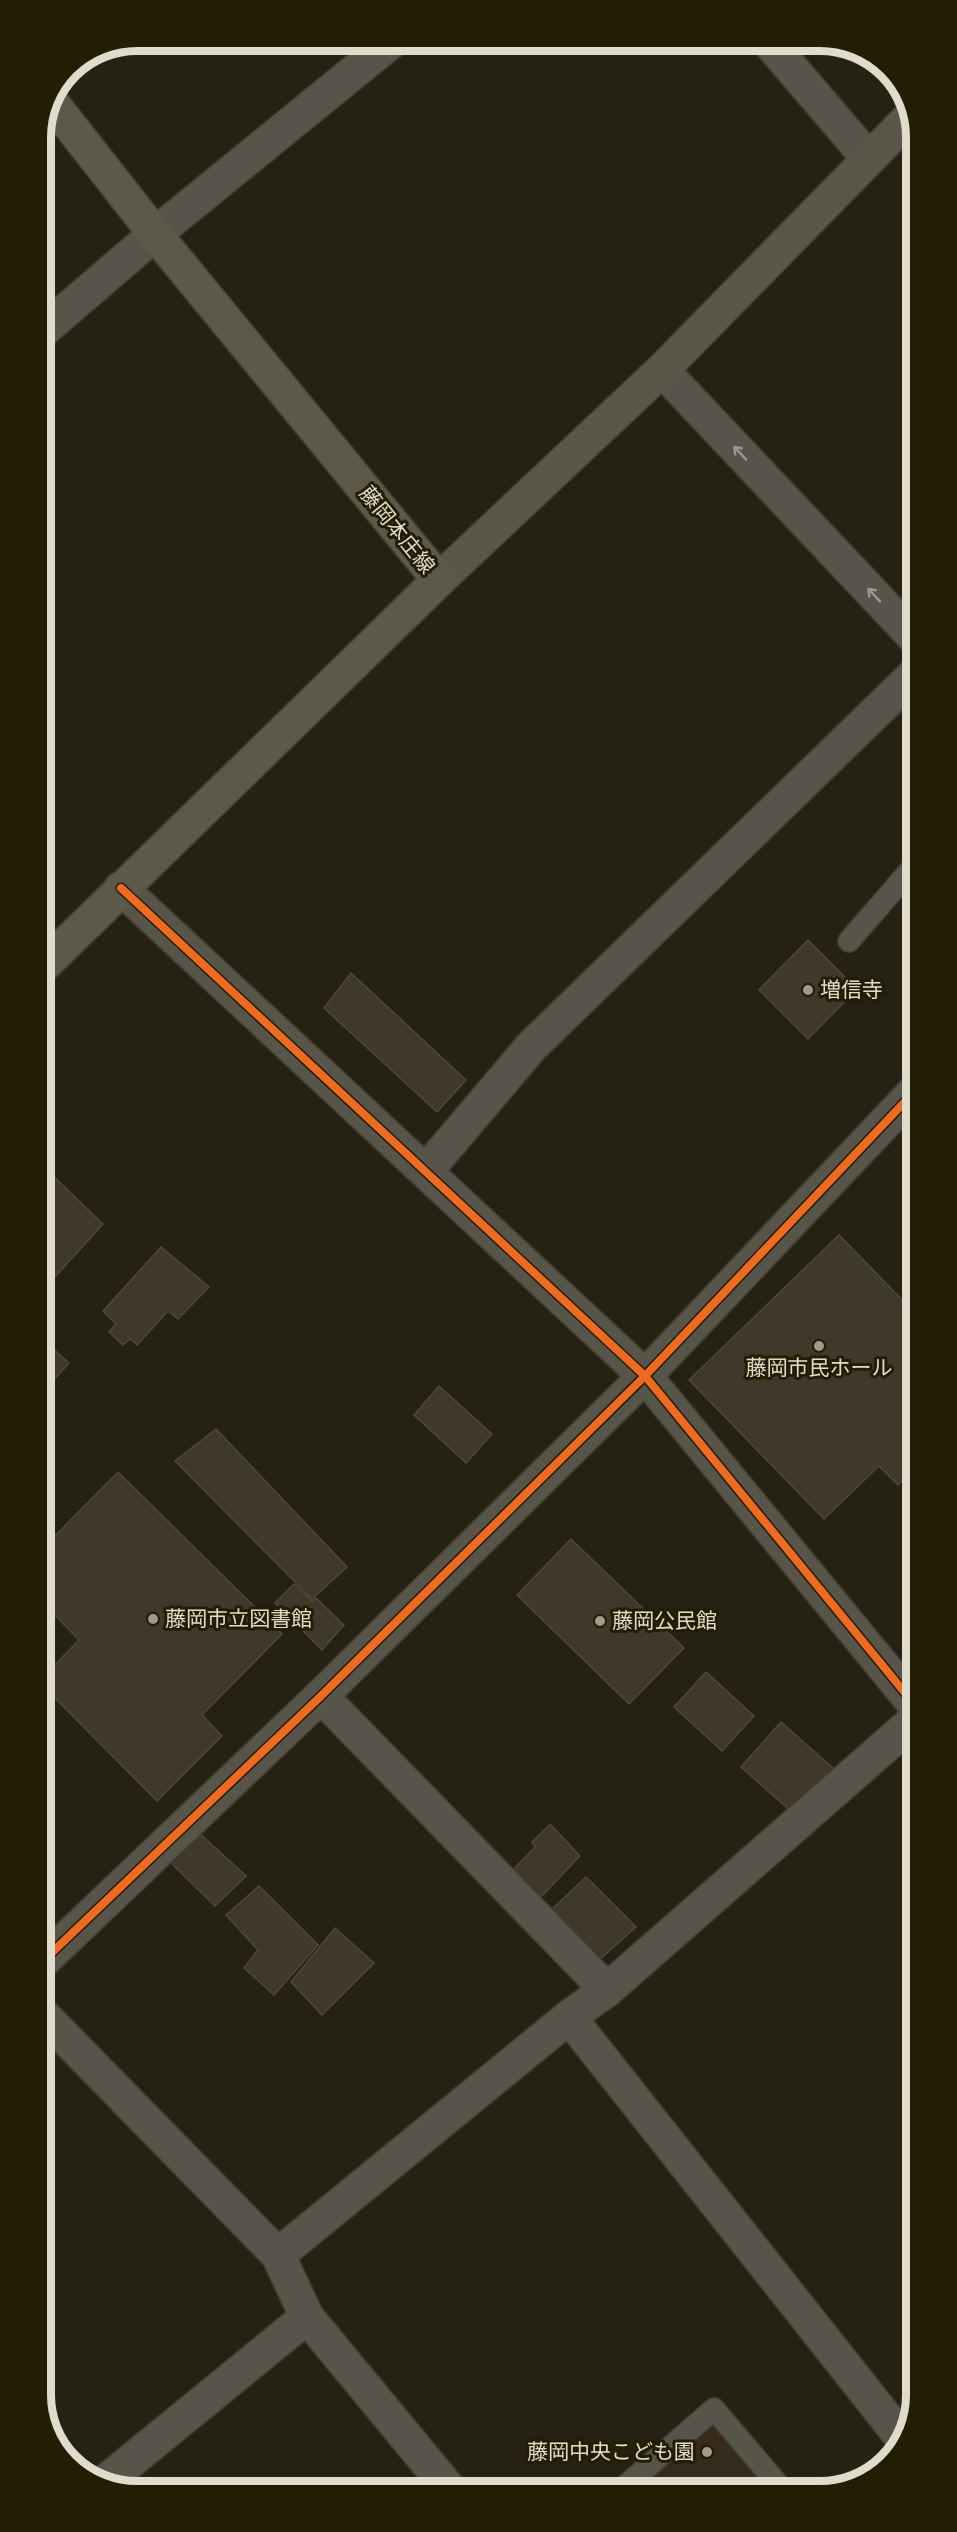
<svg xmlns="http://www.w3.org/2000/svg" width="957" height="2532" viewBox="0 0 957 2532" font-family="Quicksand,'Noto Sans JP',sans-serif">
<rect width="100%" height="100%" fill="#252214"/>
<polygon fill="#362a1d" points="713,2415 773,2488 628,2489"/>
<g fill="#40382a" stroke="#4d473d" stroke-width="1.5">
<polygon points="808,940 857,989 808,1039 759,990"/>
<polygon points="351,973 466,1080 437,1112 324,1008"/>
<polygon points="48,1171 103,1224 44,1289 42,1287 42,1177"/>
<polygon points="839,1235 915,1313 915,1468 898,1485 879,1466 824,1519 689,1380"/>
<polygon points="161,1247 209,1287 178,1319 168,1311 137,1345 130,1339 123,1345 109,1332 116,1324 103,1311"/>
<polygon points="42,1339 69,1363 51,1383 42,1375"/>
<polygon points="439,1386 492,1434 466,1463 414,1415"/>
<polygon points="216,1429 347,1567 312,1599 175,1461"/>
<polygon points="118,1472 282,1634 202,1715 222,1736 157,1801 43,1686 43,1677 79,1640 43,1603 43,1548"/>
<polygon points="571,1539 684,1648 629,1704 517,1595"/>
<polygon points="294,1584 312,1601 316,1598 344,1625 322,1650 275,1603"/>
<polygon points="706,1672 754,1716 722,1751 674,1707"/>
<polygon points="781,1722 834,1769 794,1814 741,1767"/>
<polygon points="550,1824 580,1856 538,1900 510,1873 535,1847 532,1842"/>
<polygon points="198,1832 246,1876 215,1906 170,1862"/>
<polygon points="586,1877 636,1927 599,1960 548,1913"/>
<polygon points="259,1886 318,1945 274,1995 244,1968 258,1950 226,1915"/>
<polygon points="335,1928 374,1963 322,2015 291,1982"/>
</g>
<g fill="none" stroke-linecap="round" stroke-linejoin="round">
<g stroke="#403e33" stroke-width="24">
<g id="lane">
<polyline points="849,941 914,866"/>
<polyline points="622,2489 714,2409 781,2488"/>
</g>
</g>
<g stroke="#403e33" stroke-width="36">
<g id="street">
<polyline points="768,41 869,159"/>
<polyline points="41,332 155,234 392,41"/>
<polyline points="662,370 914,637"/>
<polyline points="121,888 645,1376 915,1705"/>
<polyline points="426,1171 531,1047 914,675"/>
<polyline points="321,1696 607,1990 569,2017 278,2255 307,2317 450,2490"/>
<polyline points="43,1961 321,1696 645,1376 915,1091"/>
<polyline points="607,1990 915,1720"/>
<polyline points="43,2015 278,2255"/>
<polyline points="569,2017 902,2438"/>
<polyline points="105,2482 307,2317"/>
</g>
</g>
<g stroke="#403e33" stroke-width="36">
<polyline id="secondary" points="439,580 662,370 913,114"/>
</g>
<g stroke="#403e33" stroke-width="36">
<polyline id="primary" points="42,967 439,580 155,234 53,104"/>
</g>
<use href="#lane" stroke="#57544a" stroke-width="21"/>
<use href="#street" stroke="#57544a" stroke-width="33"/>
<use href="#secondary" stroke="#5a574a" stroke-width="33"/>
<use href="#primary" stroke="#5c584a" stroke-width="33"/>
<g stroke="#231d03" stroke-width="11">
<g id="cycleway">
<polyline points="121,888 645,1376 915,1705"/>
<polyline points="43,1961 321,1696 645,1376 915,1091"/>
</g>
</g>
<use href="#cycleway" stroke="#ed6a23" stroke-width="8"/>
</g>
<defs><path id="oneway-shaft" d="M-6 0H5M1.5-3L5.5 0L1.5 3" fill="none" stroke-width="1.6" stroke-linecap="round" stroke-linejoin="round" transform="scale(1.5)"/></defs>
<g stroke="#9c988b">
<use href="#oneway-shaft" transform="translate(740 453) rotate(-133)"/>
<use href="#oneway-shaft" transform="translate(874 595) rotate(-133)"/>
</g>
<g fill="#9f9b8c" stroke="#231d03" stroke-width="2">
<circle cx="808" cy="990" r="6"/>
<circle cx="819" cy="1346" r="6"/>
<circle cx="153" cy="1619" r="6"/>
<circle cx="600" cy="1621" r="6"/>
<circle cx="707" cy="2452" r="6"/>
</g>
<g text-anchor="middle" stroke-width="6" stroke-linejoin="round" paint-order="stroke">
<g font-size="21" fill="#e0dccc" stroke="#231d03">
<text transform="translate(397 530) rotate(51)" y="7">藤岡本庄線</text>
</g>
<g font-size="21" fill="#e0dccc" stroke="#231d03" text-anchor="start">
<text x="820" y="997">増信寺</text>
<text x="819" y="1375" text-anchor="middle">藤岡市民ホール</text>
<text x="165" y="1626">藤岡市立図書館</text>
<text x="612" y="1628">藤岡公民館</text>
<text x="695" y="2459" text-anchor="end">藤岡中央こども園</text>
</g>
</g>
<path d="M0 0H957V2532H0ZM137 51H820A86 86 0 0 1 906 137V2395A86 86 0 0 1 820 2481H137A86 86 0 0 1 51 2395V137A86 86 0 0 1 137 51Z" fill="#231d03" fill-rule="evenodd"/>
<path fill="none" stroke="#e0dccc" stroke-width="8" d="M137 51H820A86 86 0 0 1 906 137V2395A86 86 0 0 1 820 2481H137A86 86 0 0 1 51 2395V137A86 86 0 0 1 137 51Z"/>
</svg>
